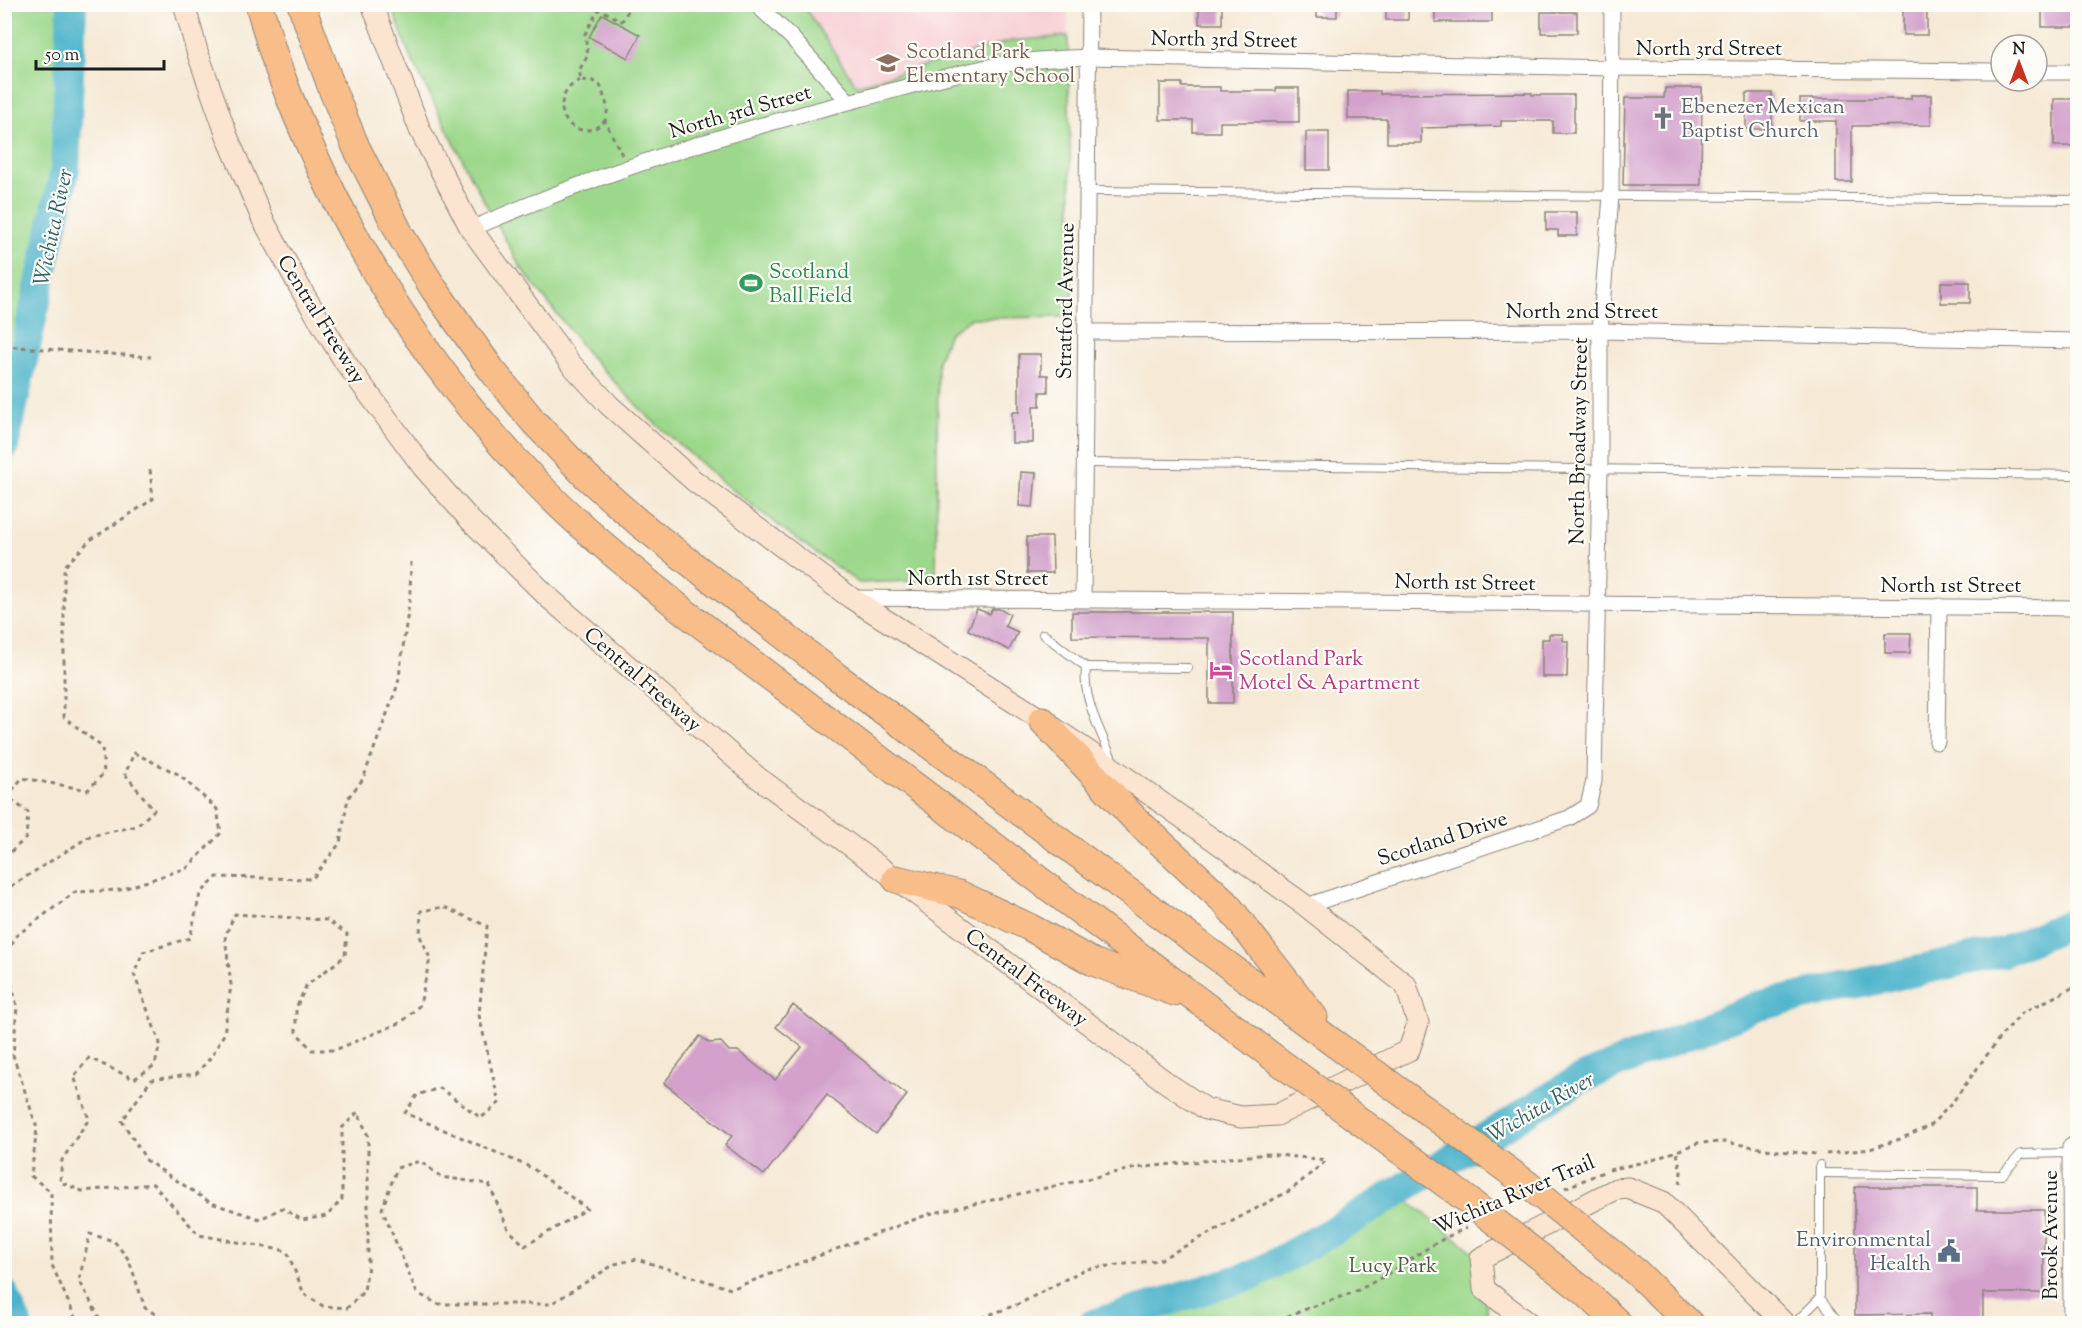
<svg xmlns="http://www.w3.org/2000/svg" width="2082" height="1328" viewBox="0 0 2082 1328" font-family="'Sorts Mill Goudy',serif">
<rect width="100%" height="100%" fill="#fdfcf7"/>
<filter id="ink" filterUnits="userSpaceOnUse"><feTurbulence type="fractalNoise" baseFrequency=".0167" numOctaves="2"/><feDisplacementMap in="SourceGraphic" scale="12" xChannelSelector="R" yChannelSelector="G"/><feConvolveMatrix kernelMatrix="1 2 1 2 8 2 1 2 1" color-interpolation-filters="sRGB"/></filter>
<filter id="wash" filterUnits="userSpaceOnUse"><feTurbulence type="fractalNoise" baseFrequency=".008" numOctaves="4" result="noise"/><feDisplacementMap in="SourceGraphic" scale="24" xChannelSelector="R" yChannelSelector="G"/><feGaussianBlur stdDeviation="1.35" result="paint"/><feColorMatrix in="noise" values="0 0 0 0 0 0 0 0 0 0 0 0 0 0 0 0 0 1.4 0 .05"/><feComposite in="paint" operator="in"/></filter>
<g filter="url(#wash)">
<rect width="100%" height="100%" fill="#f6e9d5"/>
<polygon fill="#f7cfd5" points="803,5 1068,5 1068,36 1011,41 856,85"/>
<g fill="#9cd88b" stroke="#5c7a54" stroke-width="1.5">
<polygon points="5,4 72,5 65,169 5,446"/>
<polygon points="391,5 803,5 856,85 1011,41 1068,36 1073,317 972,318 949,333 938,361 936,580 859,583 792,536 722,482 648,417 588,354 521,268 476,186 410,56"/>
<polygon points="1397,1192 1481,1258 1488,1323 1093,1324 1256,1274 1352,1220"/>
</g>
<g fill="none" stroke-linecap="round" stroke-linejoin="round">
<g stroke="#4bb3ca" stroke-width="30">
<polyline points="4,446 65,169 72,4"/>
<polyline points="4,1294 17,1324"/>
<polyline points="1093,1324 1256,1274 1352,1220 1578,1080 1758,1006 2003,952 2078,920"/>
</g>
</g>
<g id="blocks">
<g fill="#d3a1cc">
<rect x="1199" y="4" width="23" height="20"/>
<rect x="1317" y="4" width="20" height="13"/>
<rect x="1386" y="4" width="22" height="16"/>
<rect x="1435" y="4" width="57" height="18"/>
<rect x="1903" y="4" width="24" height="31"/>
<rect x="2042" y="4" width="36" height="23"/>
<rect x="1541" y="12" width="36" height="21"/>
<polygon points="602,14 640,35 628,58 589,37"/>
<polygon points="1160,83 1182,83 1182,87 1220,87 1220,91 1276,91 1276,88 1299,88 1299,122 1220,122 1220,132 1193,132 1193,120 1160,120"/>
<polygon points="1665,88 1702,88 1701,185 1623,185 1625,98 1664,98"/>
<polygon points="1348,91 1380,91 1380,94 1532,93 1532,95 1574,95 1574,133 1553,133 1553,121 1501,121 1501,126 1421,128 1421,143 1387,143 1387,119 1348,119"/>
<rect x="1746" y="93" width="26" height="36"/>
<polygon points="1911,95 1931,95 1931,125 1852,126 1852,182 1836,182 1836,121 1800,121 1800,99 1911,99"/>
<rect x="2054" y="99" width="24" height="47"/>
<rect x="1306" y="132" width="23" height="38"/>
<polygon points="1546,212 1577,212 1577,236 1558,236 1558,230 1546,230"/>
<rect x="1941" y="282" width="29" height="21"/>
<polygon points="1019,354 1041,354 1041,375 1048,375 1048,392 1040,392 1040,406 1033,406 1033,443 1012,443 1012,412 1019,412"/>
<polygon points="1021,472 1036,473 1033,507 1019,506"/>
<polygon points="1027,537 1052,537 1053,573 1027,573"/>
<polygon points="977,609 990,614 992,609 999,609 1010,614 1005,626 1018,632 1009,650 968,630"/>
<polygon points="1072,612 1233,612 1233,703 1209,703 1209,638 1072,637"/>
<polygon points="1885,633 1911,633 1910,653 1885,653"/>
<polygon points="1549,634 1563,634 1563,641 1568,641 1567,677 1542,677 1542,639 1549,639"/>
<polygon points="793,1005 907,1095 876,1134 827,1095 764,1175 725,1145 732,1136 664,1083 700,1036 709,1043 721,1042 729,1051 738,1051 775,1080 802,1047 776,1027"/>
<polygon points="1855,1187 1977,1187 1977,1210 2044,1210 2044,1293 1983,1293 1983,1323 1930,1323 1930,1314 1855,1315"/>
</g>
</g>
</g>
<g filter="url(#ink)">
<use href="#blocks" fill-opacity="0" stroke="#898278" stroke-width="1.5"/>
<g fill="none" stroke-linecap="round" stroke-linejoin="round">
<g stroke="#898278" stroke-width="10">
<g id="service">
<polyline points="1087,191 2078,200"/>
<polyline points="1085,463 2078,475"/>
<polyline points="1043,634 1086,667"/>
<path d="M1113,761C1101,732 1082,699 1086,667L1188,668"/>
<polyline points="1820,1173 2002,1175 2021,1154 2070,1153"/>
<polyline points="1820,1298 1840,1324"/>
<polyline points="1794,1324 1820,1298 1820,1165"/>
</g>
</g>
<g stroke="#898278" stroke-width="17">
<g id="minor">
<polyline points="756,4 791,37 849,102"/>
<polyline points="2037,72 2078,72"/>
<path d="M471,229C597,174 727,132 860,99C903,88 945,76 988,67C1021,60 1055,59 1088,57L1612,68L2001,71"/>
<polyline points="1086,332 1600,331 2078,341"/>
<polyline points="851,598 2078,608"/>
<polyline points="1083,599 1089,4"/>
<polyline points="1937,742 1939,606"/>
<polyline points="1306,906 1569,818 1588,806 1594,781 1600,468 1600,331 1611,196 1612,4"/>
<polyline points="2071,1324 2070,1153 2070,1147 2078,1142"/>
</g>
</g>
<g stroke="#898278" stroke-width="23">
<g id="secondary">
<polyline points="184,4 197,51 227,136 262,218 303,293 345,362 423,467 471,521 549,598 757,777 896,879 1167,1083 1206,1109 1241,1117 1277,1115 1409,1050 1418,1023 1406,985 1306,906 1117,771 1042,720 851,598 693,480 609,405 570,363 471,229 420,130 372,4"/>
<polyline points="1530,1324 1484,1289 1481,1258 1616,1189 1628,1188 1663,1202 1785,1324"/>
</g>
</g>
<g stroke="#898278" stroke-width="29">
<g id="motorway">
<path d="M259,4C265,26 271,48 279,70C336,223 422,364 536,482C582,530 634,571 686,613L1285,1066"/>
<polyline points="301,4 334,94 356,147 401,236 434,289 491,369 533,421 587,477 639,523 836,676 1335,1044"/>
<polyline points="1042,720 1135,819 1225,902 1314,1017"/>
<polyline points="896,879 959,894 1029,927 1093,962 1174,992"/>
<polyline points="1636,1272 1690,1324"/>
<polyline points="1584,1291 1619,1324"/>
</g>
</g>
<g stroke="#898278" stroke-width="3" stroke-dasharray="4.5 4.5" stroke-linecap="butt">
<path d="M580,80C577,82 571,85 568,89C553,108 567,136 593,129C597,128 601,124 605,121"/>
<polyline points="622,155 605,121 608,108 600,85 593,81 580,80 580,69 588,55 585,34 599,9 622,21 632,4"/>
<polyline points="4,346 151,357"/>
<polyline points="411,562 410,596 398,684 363,779 348,798 340,843 312,879 217,877 200,894 190,938 143,952 134,974 160,1043 155,1065 134,1079 89,1058 74,1076 89,1119 62,1160 60,1182 82,1191 153,1184 199,1235 287,1251 304,1294 323,1306 347,1308 364,1291 368,1266 368,1136 358,1112 342,1128 342,1199 327,1216 302,1220 282,1208 260,1219 211,1203 147,1161 122,1121 151,1080 196,1074 212,1056 224,1034 231,985 225,936 235,914 327,920 347,934 345,956 306,986 296,1008 296,1032 312,1050 335,1050 402,1022 420,1005 430,958 420,936 421,911 444,907 487,926 479,1015 499,1103 481,1118 440,1088 417,1095 405,1113 532,1168 587,1209 525,1246 508,1229 489,1184 441,1177 420,1161 397,1168 382,1209 417,1293 438,1304 551,1304 615,1264 637,1259 731,1289 929,1214 1136,1168 1267,1154 1327,1160"/>
<polyline points="4,858 26,838 28,812 7,797 22,778 88,790 104,773 102,747 64,717 64,567 89,541 153,499 150,469"/>
<polyline points="4,882 10,887 90,836 137,826 154,810 125,774 134,753 178,774 217,809 221,833 187,868 120,890 75,892 16,936 5,958 17,1006 13,1055 37,1128 31,1176 51,1192 52,1265 78,1324"/>
<polyline points="1677,1153 1681,1172 1680,1186"/>
<polyline points="1826,1154 1870,1149 1900,1139 1930,1126 1952,1103 2000,1037 2022,1013 2078,985"/>
<polyline points="1609,1170 1653,1160 1698,1143 1724,1142 1778,1151 1817,1154"/>
<polyline points="1565,1188 1603,1172"/>
<polyline points="107,1324 100,1319 79,1280 90,1234 114,1241 129,1260 145,1308 172,1324"/>
<polyline points="965,1324 1021,1303 1085,1269 1159,1260 1291,1190 1327,1160"/>
<path d="M1271,1324C1298,1310 1326,1303 1354,1292C1394,1274 1426,1244 1467,1228"/>
</g>
<use href="#service" stroke="#fff" stroke-width="8"/>
<use href="#minor" stroke="#fff" stroke-width="15"/>
<use href="#secondary" stroke="#fce5d0" stroke-width="21"/>
<use href="#motorway" stroke="#f8bd89" stroke-width="27"/>
<g stroke="#898278" stroke-width="29" stroke-linecap="butt">
<g id="motorway-bridge">
<polyline points="1335,1044 1527,1184 1636,1272"/>
<polyline points="1285,1066 1465,1198 1584,1291"/>
</g>
</g>
<use href="#motorway-bridge" stroke="#f8bd89" stroke-width="27"/>
</g>
</g>
<defs>
<g id="school-bare" transform="scale(1.8)"><path d="M0-5L7-2L0 1L-7-2ZM-4 1L0 2.5L4 1V4Q0 6-4 4Z" fill="#8d6e63" stroke="#fdfcf7" stroke-width="2.5" paint-order="stroke"/></g>
<g id="church-bare" transform="scale(1.8)"><path d="M-1.2-6h2.4v3.5h3.3v2.4h-3.3V6h-2.4V-.1h-3.3v-2.4h3.3Z" fill="#6b7280" stroke="#fdfcf7" stroke-width="2.5" paint-order="stroke"/></g>
<g id="stadium-bare" transform="scale(1.8)"><path d="M0-5a6.5 5 0 1 0 0 10a6.5 5 0 1 0 0-10ZM-3.5-1.8h7v3.6h-7Z" fill="#2e9e5b" stroke="#fdfcf7" stroke-width="2.5" paint-order="stroke"/></g>
<g id="hotel-bare" transform="scale(1.8)"><path d="M-6-4.5h1.5V1H6V5H4.5V3h-9V5H-6ZM-4 0a1.8 1.8 0 1 1 3.6 0ZM.5 0V-2.5h3Q6-2.5 6 0Z" fill="#d1479c" stroke="#fdfcf7" stroke-width="2.5" paint-order="stroke"/></g>
<g id="civic-bare" transform="scale(1.8)"><path d="M-.6-6.5H3V-4.5H.6V-3L4-1V1h2V6H-6V1h2V-1L-.6-3ZM-1.2 2.5V6h2.4V2.5Z" fill="#5c6f8a" stroke="#fdfcf7" stroke-width="2.5" paint-order="stroke"/></g>
</defs>
<g fill-rule="evenodd">
<use href="#school-bare" x="888" y="63"/>
<use href="#church-bare" x="1663" y="118"/>
<use href="#stadium-bare" x="751" y="283"/>
<use href="#hotel-bare" x="1221" y="670"/>
<use href="#civic-bare" x="1949" y="1251"/>
</g>
<g text-anchor="middle" stroke-width="4.5" stroke-linejoin="round" paint-order="stroke">
<g font-size="21" fill="#1c1c1c" stroke="#fdfcf7">
<text transform="translate(1224 39) rotate(1)" y="7">North 3rd Street</text>
<text x="1709" y="55">North 3rd Street</text>
<text transform="translate(740 111) rotate(-16)" y="7">North 3rd Street</text>
<text transform="translate(1065 301) rotate(-89)" y="7">Stratford Avenue</text>
<text x="1582" y="318">North 2nd Street</text>
<text transform="translate(322 319) rotate(58)" y="7">Central Freeway</text>
<text transform="translate(1578 441) rotate(-89)" y="7">North Broadway Street</text>
<text x="978" y="585">North 1st Street</text>
<text transform="translate(1465 582) rotate(1)" y="7">North 1st Street</text>
<text x="1951" y="592">North 1st Street</text>
<text transform="translate(643 679) rotate(41)" y="7">Central Freeway</text>
<text transform="translate(1442 838) rotate(-18)" y="7">Scotland Drive</text>
<text transform="translate(1027 977) rotate(37)" y="7">Central Freeway</text>
<text transform="translate(1514 1194) rotate(-23)" y="7">Wichita River Trail</text>
<text transform="translate(2050 1235) rotate(-90)" y="7">Brook Avenue</text>
</g>
<g font-size="21" fill="#785e54" stroke="#fdfcf7" text-anchor="start">
<text x="906" y="58">Scotland Park<tspan x="906" dy="24">Elementary School</tspan></text>
</g>
<g font-size="21" fill="#5b616d" stroke="#fdfcf7" text-anchor="start">
<text x="1681" y="113">Ebenezer Mexican<tspan x="1681" dy="24">Baptist Church</tspan></text>
</g>
<g font-size="21" fill="#27864d" stroke="#fdfcf7" text-anchor="start">
<text x="769" y="278">Scotland<tspan x="769" dy="24">Ball Field</tspan></text>
</g>
<g font-size="21" fill="#b23c85" stroke="#fdfcf7" text-anchor="start">
<text x="1239" y="665">Scotland Park<tspan x="1239" dy="24">Motel &amp; Apartment</tspan></text>
</g>
<g font-size="21" fill="#4e5e75" stroke="#fdfcf7" text-anchor="end">
<text x="1931" y="1246">Environmental<tspan x="1931" dy="24">Health</tspan></text>
</g>
<g font-size="21" fill="#495e43" stroke="#fdfcf7">
<text x="1393" y="1272">Lucy Park</text>
</g>
<g font-size="22" font-style="italic" fill="#31606a" stroke="#fdfcf7">
<text transform="translate(52 227) rotate(-78)" y="8">Wichita River</text>
<text transform="translate(1540 1106) rotate(-30)" y="8">Wichita River</text>
</g>
</g>
<rect width="2082" height="1328" fill="none" stroke="#fdfcf7" stroke-width="24"/>
<g transform="translate(2019 63)"><circle r="28" fill="#fdfcf7" stroke="#a3a29f" stroke-width="1.5"/>
<path d="M0-4.5L10 22L0 15L-10 22Z" fill="#c8321e"/>
<text y="-9" font-size="16" font-weight="bold" text-anchor="middle" fill="#1c1c1c">N</text>
</g>
<path d="M36 60v9h128v-9" fill="none" stroke="#1c1c1c" stroke-width="3"/>
<text x="45" y="60" font-size="18" fill="#1c1c1c" stroke="#fdfcf7" stroke-width="4.5" paint-order="stroke">50 m</text>
</svg>
